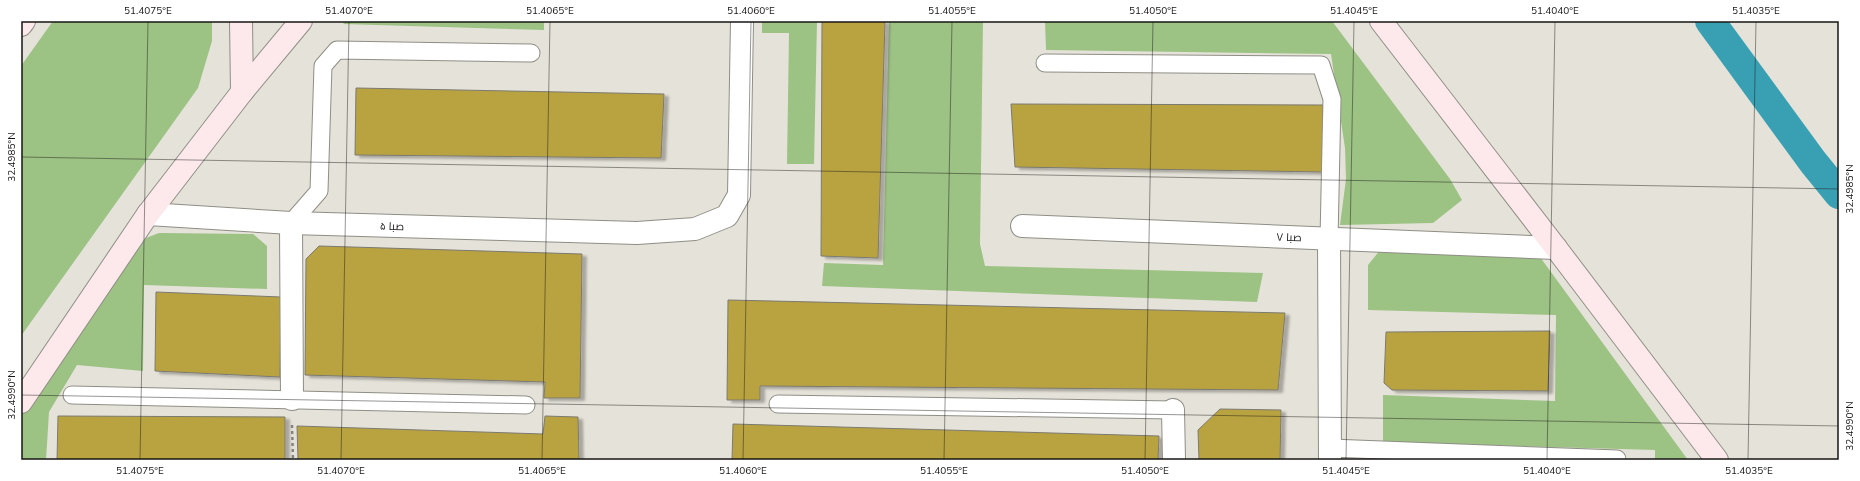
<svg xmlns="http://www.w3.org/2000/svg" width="1860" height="481" viewBox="0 0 1860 481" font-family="'Nunito Sans',Cairo,sans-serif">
<defs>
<filter id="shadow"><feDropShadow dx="4.5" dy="2.5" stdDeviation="1" flood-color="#0004"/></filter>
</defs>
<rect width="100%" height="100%" fill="#e5e3d9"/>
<g fill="#9cc284">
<polygon points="53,21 212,21 212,41 198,88 21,336 21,66"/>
<polygon points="346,21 544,21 544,30 343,24"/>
<polygon points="762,21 817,21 814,164 787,164 789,33 762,33"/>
<polygon points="889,21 983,21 980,244 985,266 1263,273 1257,302 822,286 824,263 883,265"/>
<polygon points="1045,21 1332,21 1450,179 1462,200 1433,223 1340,225 1346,179 1345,148 1331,54 1046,50"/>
<polygon points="159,233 253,234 267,246 267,289 144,285 143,371 77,365 49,412 46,460 21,460 21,410 146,238"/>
<polygon points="1381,249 1540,257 1688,460 1655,460 1655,450 1383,442 1383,395 1555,401 1556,315 1368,310 1368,265"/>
</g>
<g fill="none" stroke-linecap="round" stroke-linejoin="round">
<polyline stroke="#39a0b3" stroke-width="30" points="1710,21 1813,162 1839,194"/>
</g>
<g fill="#b9a33f" stroke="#7c7a71" filter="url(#shadow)">
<polygon points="822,21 885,21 878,258 821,256"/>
<polygon points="356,88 664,94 661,158 355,155"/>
<polygon points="1011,104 1323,105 1323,172 1015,167"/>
<polygon points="319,246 582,254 580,398 544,398 545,382 305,375 306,259"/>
<polygon points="156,292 281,297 280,377 155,371"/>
<polygon points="728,300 1285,313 1278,390 760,386 760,400 727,400"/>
<polygon points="1550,331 1548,391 1392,390 1384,383 1386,332"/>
<polygon points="1220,409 1281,410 1280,460 1199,460 1198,430"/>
<polygon points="58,416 285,417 285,460 57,460"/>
<polygon points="545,416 578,417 579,460 298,460 297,426 543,434"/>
<polygon points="733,424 1159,436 1158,460 732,460"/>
</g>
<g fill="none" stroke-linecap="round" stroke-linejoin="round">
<g stroke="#8f8e85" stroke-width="19">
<g id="lane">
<polyline points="1045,63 1321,65 1332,99 1329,239"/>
<polyline points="291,223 319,191 323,66 337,50 531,53"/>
<polyline points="72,395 526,405"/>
<polyline points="778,404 1173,410"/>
<polyline points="1330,448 1617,459"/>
</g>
</g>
<g stroke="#8f8e85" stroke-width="24">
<g id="street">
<polyline points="148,214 291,223 637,233 695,229 727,216 739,195 742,21"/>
<polyline points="291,223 292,399"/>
<polyline points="1022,226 1556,248"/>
<polyline points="1329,239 1330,460"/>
<polyline points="1173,410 1174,460"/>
</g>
</g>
<g stroke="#8f8e85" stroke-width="24">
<g id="secondary">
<polyline points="241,21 242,92"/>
<polyline points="1381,21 1556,248 1717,460"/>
<polyline points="21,25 24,21"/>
<polyline points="21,402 148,214 242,92 301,21"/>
</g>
</g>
<polyline stroke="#85847d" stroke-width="2.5" stroke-dasharray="3 3" stroke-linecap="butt" points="292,425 293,460"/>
<use href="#lane" stroke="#fff" stroke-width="17"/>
<use href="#street" stroke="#fff" stroke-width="22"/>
<use href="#secondary" stroke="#fde9ec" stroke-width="22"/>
</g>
<path fill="none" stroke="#171613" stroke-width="1" stroke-opacity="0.45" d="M21,157L1839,189M21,395L1839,426M140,460L148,21M341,460L349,21M542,460L550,21M743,460L751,21M944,460L952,21M1145,460L1153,21M1346,460L1354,21M1547,460L1555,21M1748,460L1756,21"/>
<g text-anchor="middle" stroke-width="3.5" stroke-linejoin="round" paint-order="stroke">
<g font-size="11" fill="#171613" stroke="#fff">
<text transform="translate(392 226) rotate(2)" y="4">صبا ۵</text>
<text transform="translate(1289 237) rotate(2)" y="4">صبا ۷</text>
</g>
</g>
<rect width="1860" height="481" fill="none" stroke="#ffffff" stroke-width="44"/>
<rect x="22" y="22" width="1816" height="437" fill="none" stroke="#171613" stroke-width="1.5"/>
<g font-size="10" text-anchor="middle" fill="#171613">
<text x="148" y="14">51.4075°E</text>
<text x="349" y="14">51.4070°E</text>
<text x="550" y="14">51.4065°E</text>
<text x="751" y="14">51.4060°E</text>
<text x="952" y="14">51.4055°E</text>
<text x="1153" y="14">51.4050°E</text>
<text x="1354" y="14">51.4045°E</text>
<text x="1555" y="14">51.4040°E</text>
<text x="1756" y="14">51.4035°E</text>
<text transform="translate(11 157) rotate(-90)" y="4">32.4985°N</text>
<text transform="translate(1849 189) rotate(-90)" y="4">32.4985°N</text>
<text transform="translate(11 395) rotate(-90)" y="4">32.4990°N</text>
<text transform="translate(1849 426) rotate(-90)" y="4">32.4990°N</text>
<text x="140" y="474">51.4075°E</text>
<text x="341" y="474">51.4070°E</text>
<text x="542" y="474">51.4065°E</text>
<text x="743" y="474">51.4060°E</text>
<text x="944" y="474">51.4055°E</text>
<text x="1145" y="474">51.4050°E</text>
<text x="1346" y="474">51.4045°E</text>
<text x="1547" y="474">51.4040°E</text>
<text x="1749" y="474">51.4035°E</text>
</g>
</svg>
